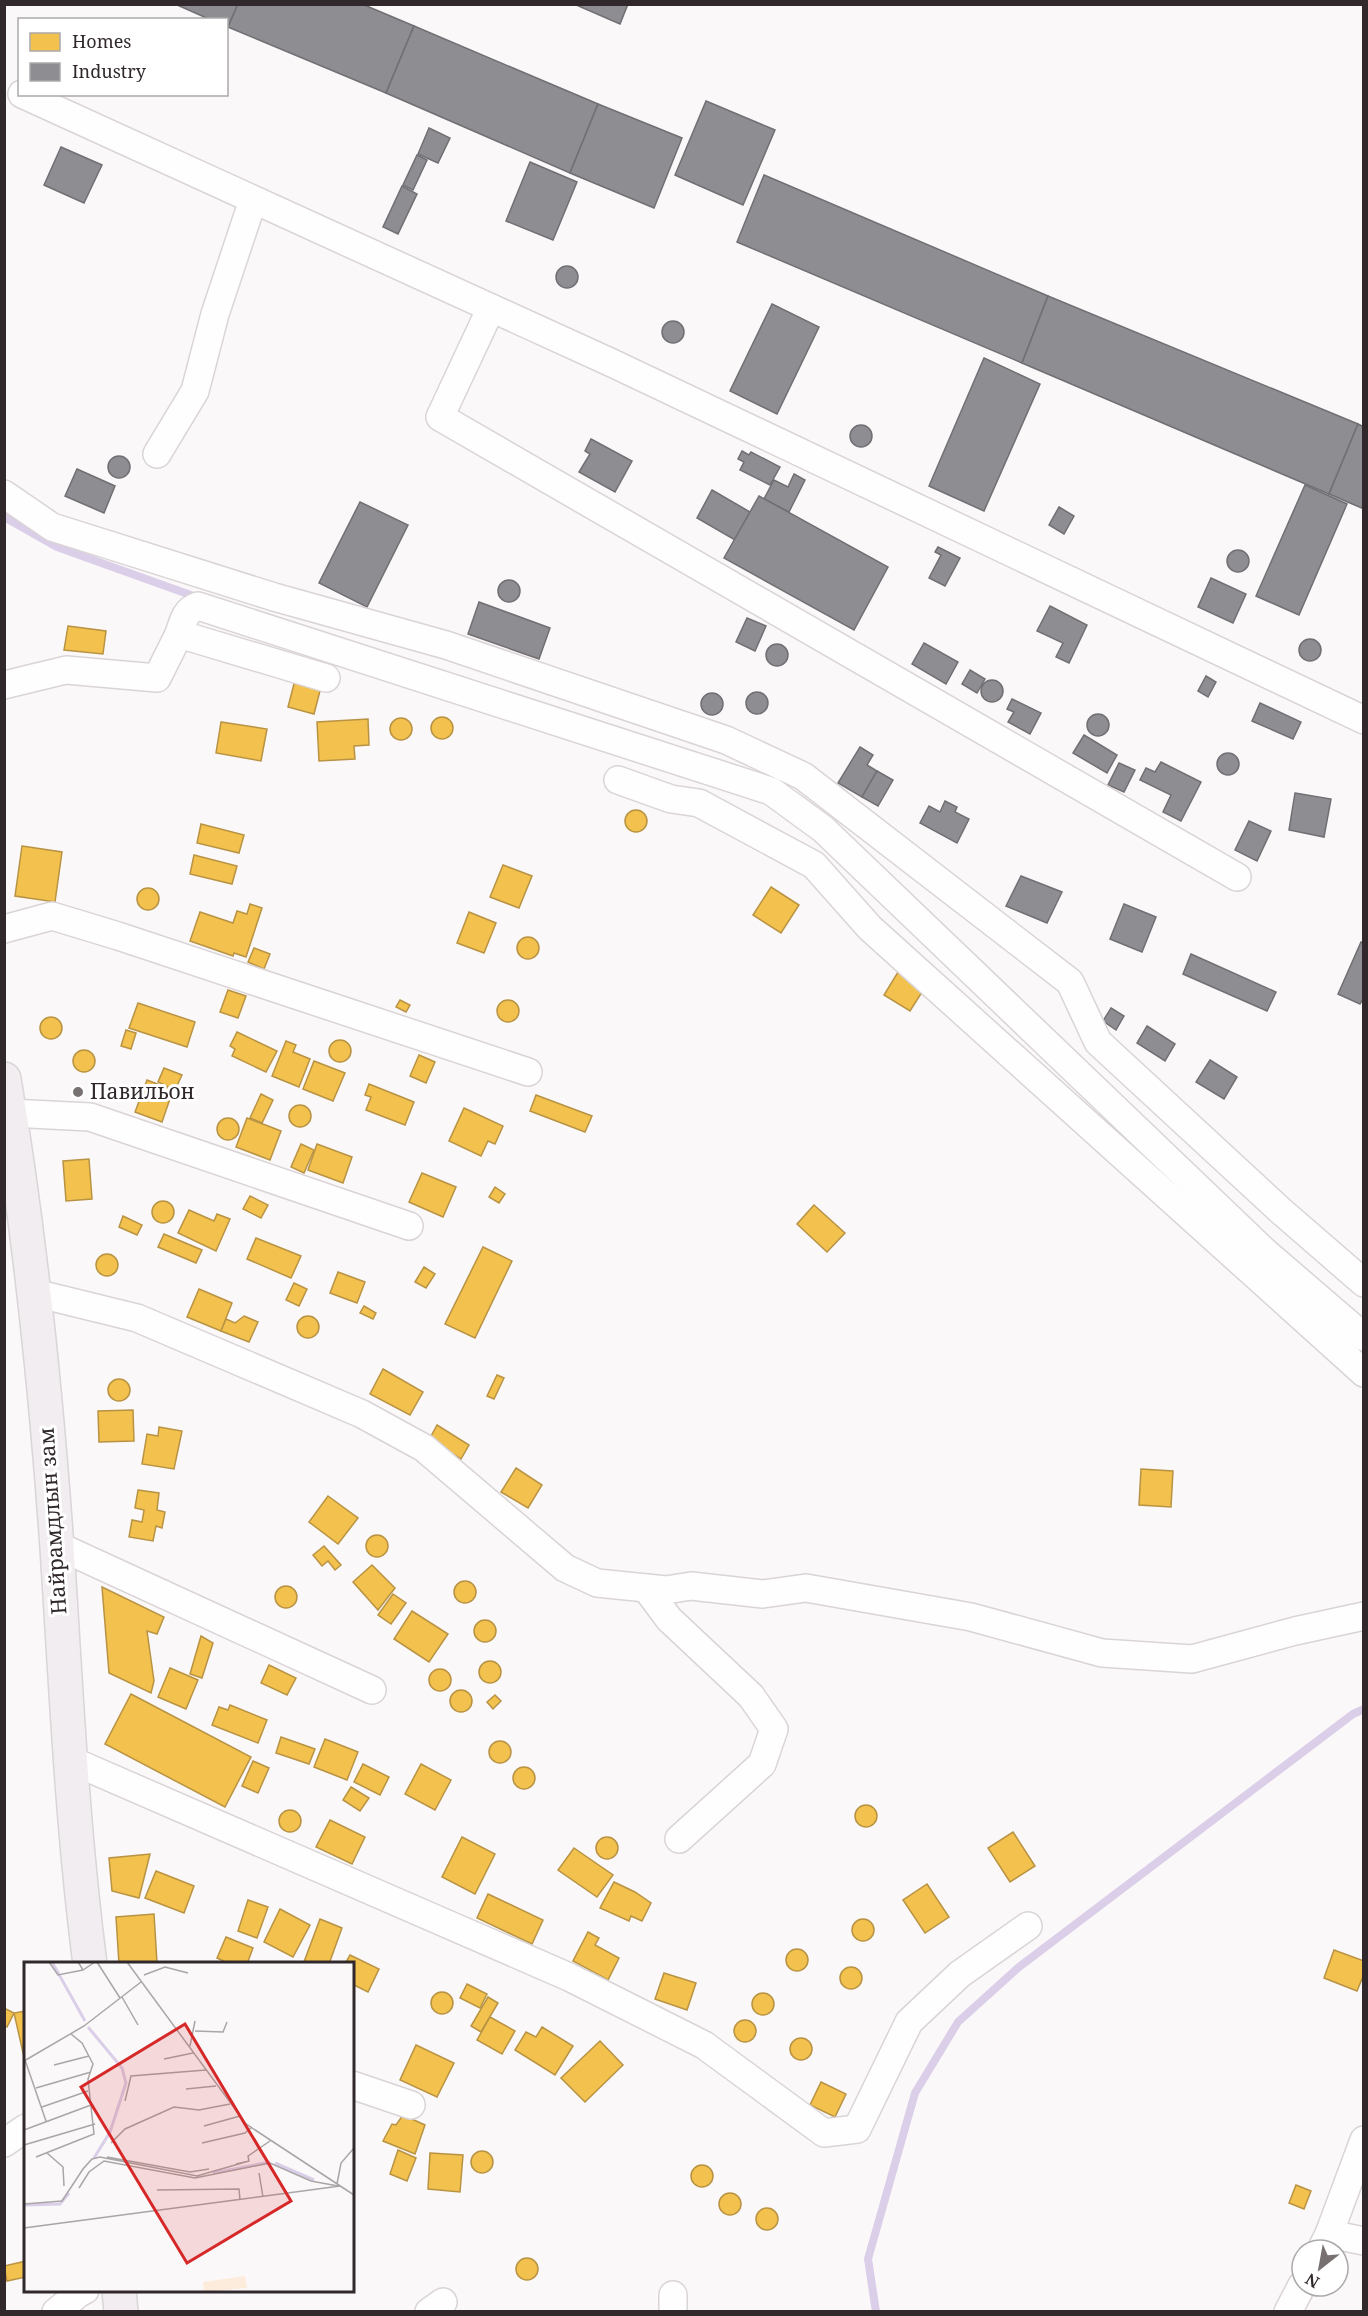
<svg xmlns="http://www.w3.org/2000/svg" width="1368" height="2316" viewBox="0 0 1368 2316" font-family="'Noto Serif',serif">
<rect width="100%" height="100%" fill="#fbf8f9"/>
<g fill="#f2c14e" stroke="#b89343" stroke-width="1.5">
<polygon points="68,626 106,631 103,654 64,650"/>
<polygon points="295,680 321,687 314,714 288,707"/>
<circle cx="442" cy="728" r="11"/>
<circle cx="401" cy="729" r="11"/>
<polygon points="368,719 369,745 354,746 355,759 319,761 317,722"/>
<polygon points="221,722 267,729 261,761 216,753"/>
<circle cx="636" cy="821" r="11"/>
<polygon points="201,824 244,835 239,853 197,843"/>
<polygon points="22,846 62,852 55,902 15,896"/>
<polygon points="194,855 237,866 232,884 190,874"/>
<polygon points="503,865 532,876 519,908 490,897"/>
<polygon points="771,887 799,905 781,933 753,915"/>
<circle cx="148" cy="899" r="11"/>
<polygon points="250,904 262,908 246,957 234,953 233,956 190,941 200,912 233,923 237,911 247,914"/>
<polygon points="469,912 496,923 484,953 457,943"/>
<circle cx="528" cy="948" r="11"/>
<polygon points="254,948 270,954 264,969 248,962"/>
<polygon points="898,972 924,989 910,1011 884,995"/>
<polygon points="228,990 246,996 238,1018 220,1012"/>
<polygon points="400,1000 410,1005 406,1012 396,1007"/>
<circle cx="508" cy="1011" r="11"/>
<polygon points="138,1003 195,1022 187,1047 129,1028"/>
<circle cx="51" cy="1028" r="11"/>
<polygon points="126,1030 136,1033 131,1049 121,1046"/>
<polygon points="237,1032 277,1051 266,1072 232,1056 235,1049 230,1046"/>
<circle cx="340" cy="1051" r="11"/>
<polygon points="286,1041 296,1045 293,1052 310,1059 299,1087 272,1076"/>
<circle cx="84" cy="1061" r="11"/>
<polygon points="419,1055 435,1062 426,1083 410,1076"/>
<polygon points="314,1061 345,1073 333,1101 303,1089"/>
<polygon points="164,1068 182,1075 175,1090 158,1082"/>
<polygon points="147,1080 173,1090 162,1122 135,1112"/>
<polygon points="369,1084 414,1102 405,1125 366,1110 371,1097 365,1095"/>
<polygon points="261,1094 273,1100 262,1123 250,1118"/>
<polygon points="536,1095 592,1116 585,1132 530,1111"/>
<circle cx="300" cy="1116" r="11"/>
<polygon points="464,1108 503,1126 495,1144 488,1141 481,1156 449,1141"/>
<polygon points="247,1118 281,1131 270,1160 236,1147"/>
<circle cx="228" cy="1129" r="11"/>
<polygon points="301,1144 314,1150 304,1173 291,1167"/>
<polygon points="317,1144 352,1157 343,1183 308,1170"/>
<polygon points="89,1159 92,1199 66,1201 63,1161"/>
<polygon points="422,1173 456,1187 443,1217 409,1202"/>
<polygon points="495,1187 505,1194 499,1203 489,1197"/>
<polygon points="250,1196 268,1205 261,1218 243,1209"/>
<circle cx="163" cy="1212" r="11"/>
<polygon points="814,1205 845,1233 827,1252 797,1224"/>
<polygon points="189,1210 214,1221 217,1214 230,1219 216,1251 178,1233"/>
<polygon points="123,1216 142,1225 137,1235 119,1227"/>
<polygon points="164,1234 202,1250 196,1263 158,1247"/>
<polygon points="256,1238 301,1256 291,1278 247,1259"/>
<polygon points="483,1247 512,1261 475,1338 445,1324"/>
<circle cx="107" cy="1265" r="11"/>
<polygon points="424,1267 435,1274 426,1288 415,1282"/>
<polygon points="338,1272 365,1282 357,1303 330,1293"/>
<polygon points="294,1283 307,1289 299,1306 286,1300"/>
<polygon points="199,1289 232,1303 221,1331 187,1317"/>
<polygon points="364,1306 376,1313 373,1319 360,1313"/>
<polygon points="244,1316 258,1322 249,1342 221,1331 226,1319 235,1323"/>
<circle cx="308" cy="1327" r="11"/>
<polygon points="383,1369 423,1392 410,1415 370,1394"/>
<polygon points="497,1375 504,1378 494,1399 487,1396"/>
<circle cx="119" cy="1390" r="11"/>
<polygon points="133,1410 134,1441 99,1442 98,1411"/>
<polygon points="437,1425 469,1445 461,1459 429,1440"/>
<polygon points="159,1427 182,1431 174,1469 142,1464 147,1434 158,1436"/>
<polygon points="516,1468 542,1485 528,1508 501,1492"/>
<polygon points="1141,1469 1173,1471 1171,1507 1139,1505"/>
<polygon points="138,1490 159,1493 157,1510 165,1512 162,1528 156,1526 153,1541 129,1537 132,1520 142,1522 144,1510 135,1508"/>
<polygon points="328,1496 358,1518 338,1544 309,1522"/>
<circle cx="377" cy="1546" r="11"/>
<polygon points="324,1546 341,1565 335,1570 328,1561 322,1566 313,1555"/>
<polygon points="372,1565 395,1588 378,1610 353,1582"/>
<circle cx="465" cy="1592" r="11"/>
<circle cx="286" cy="1597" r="11"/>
<polygon points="102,1587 164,1617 157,1634 147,1631 154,1681 151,1693 109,1673"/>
<polygon points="393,1594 406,1603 391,1624 378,1615"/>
<polygon points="412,1611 448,1634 429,1662 394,1639"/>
<circle cx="485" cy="1631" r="11"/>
<polygon points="201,1636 213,1643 202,1678 190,1674"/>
<circle cx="490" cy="1672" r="11"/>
<polygon points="269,1665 296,1678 287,1695 261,1683"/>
<polygon points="170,1668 198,1680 186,1709 158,1697"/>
<circle cx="440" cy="1680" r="11"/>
<circle cx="461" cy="1701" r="11"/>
<polygon points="131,1694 251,1757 225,1807 105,1744"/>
<polygon points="495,1695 501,1701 493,1709 487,1702"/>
<polygon points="230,1705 267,1720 258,1743 212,1725 219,1707 228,1710"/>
<polygon points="281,1737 315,1749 309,1764 276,1753"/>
<polygon points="325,1739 358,1752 347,1780 314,1767"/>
<circle cx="500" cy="1752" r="11"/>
<polygon points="253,1761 269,1768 258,1793 242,1786"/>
<polygon points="363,1764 389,1777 380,1795 354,1782"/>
<polygon points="421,1764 451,1780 435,1810 405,1794"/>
<circle cx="524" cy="1778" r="11"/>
<polygon points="351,1787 369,1798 360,1811 343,1800"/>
<circle cx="866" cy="1816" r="11"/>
<circle cx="290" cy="1821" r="11"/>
<polygon points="330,1820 365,1837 352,1864 316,1847"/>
<polygon points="1013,1832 1035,1866 1010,1882 988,1848"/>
<polygon points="462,1837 495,1854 475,1894 442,1877"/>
<circle cx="607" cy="1848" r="11"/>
<polygon points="574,1848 613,1875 597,1897 558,1870"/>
<polygon points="150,1854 139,1898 112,1891 109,1858"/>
<polygon points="156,1871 194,1886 184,1913 145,1898"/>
<polygon points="614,1882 635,1892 651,1903 642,1921 631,1916 629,1921 600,1908"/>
<polygon points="927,1884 949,1917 925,1933 903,1900"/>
<polygon points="488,1894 543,1920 532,1944 477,1918"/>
<polygon points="248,1900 268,1907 257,1938 238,1931"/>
<polygon points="280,1909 310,1925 293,1957 264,1942"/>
<polygon points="154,1914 157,1963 119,1964 116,1917"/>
<polygon points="320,1919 342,1928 329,1964 308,1964 304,1962"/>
<circle cx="863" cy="1930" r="11"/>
<polygon points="588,1932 599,1938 595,1945 619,1958 608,1980 573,1961"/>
<polygon points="226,1937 253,1948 247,1964 230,1964 217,1958"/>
<circle cx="797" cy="1960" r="11"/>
<polygon points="1334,1950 1364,1961 1364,1974 1357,1991 1324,1978"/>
<polygon points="350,1955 379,1969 368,1992 352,1984 352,1964 345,1964"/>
<circle cx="851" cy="1978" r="11"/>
<polygon points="664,1973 696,1983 687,2010 655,1999"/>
<polygon points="467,1984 487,1994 480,2008 460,1998"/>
<circle cx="442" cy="2003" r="11"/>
<circle cx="763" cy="2004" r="11"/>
<polygon points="488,1997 498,2003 481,2032 471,2026"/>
<polygon points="4,2008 14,2013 7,2027 4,2025"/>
<polygon points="26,2011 26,2057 24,2057 14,2013"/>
<polygon points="490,2017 515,2031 502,2054 477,2040"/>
<circle cx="745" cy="2031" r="11"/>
<polygon points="542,2027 573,2046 555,2075 515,2050 526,2032 536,2037"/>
<circle cx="801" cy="2049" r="11"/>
<polygon points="600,2041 623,2065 585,2102 561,2078"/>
<polygon points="416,2045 454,2063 437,2097 400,2080"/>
<polygon points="821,2082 846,2094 835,2117 810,2105"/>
<polygon points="403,2115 425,2125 415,2154 383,2141 392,2124 396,2125"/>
<polygon points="398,2150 416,2158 407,2181 390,2174"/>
<circle cx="482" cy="2162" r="11"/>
<polygon points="430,2153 463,2155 460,2192 428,2189"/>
<circle cx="702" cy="2176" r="11"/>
<polygon points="1296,2185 1311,2191 1304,2209 1289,2203"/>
<circle cx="730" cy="2204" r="11"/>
<circle cx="767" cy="2219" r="11"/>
<circle cx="527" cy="2269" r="11"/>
<polygon points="26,2261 26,2277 7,2281 4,2266"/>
</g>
<g fill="#8d8d92" stroke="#716f73" stroke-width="1.5">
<polygon points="175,4 238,4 228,27 226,20 211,20"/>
<polygon points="238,4 362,4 414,26 386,93 228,27"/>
<polygon points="574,4 628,4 620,24"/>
<polygon points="414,26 598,104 570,173 386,93"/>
<polygon points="706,101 775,130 743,205 675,175"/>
<polygon points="598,104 682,138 654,208 570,173"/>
<polygon points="429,128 450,138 438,163 418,154"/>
<polygon points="61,147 102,165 84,203 44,185"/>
<polygon points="417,155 427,160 413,190 403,185"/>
<polygon points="530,162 577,182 553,240 506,221"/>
<polygon points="764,175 1048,296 1022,363 737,242"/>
<polygon points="402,186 417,194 398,234 383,227"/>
<circle cx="567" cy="277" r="11"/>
<polygon points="1048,296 1358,424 1329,494 1022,363"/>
<polygon points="772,304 819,327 777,414 730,391"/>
<circle cx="673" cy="332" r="11"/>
<polygon points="984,358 1040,384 984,511 929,486"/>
<polygon points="1358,424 1364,427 1364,509 1329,494"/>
<circle cx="861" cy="436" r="11"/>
<polygon points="591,439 632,461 615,492 579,472 590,454 585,451"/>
<polygon points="742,451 749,455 751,452 780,467 770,485 740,470 744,462 738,459"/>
<circle cx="119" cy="467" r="11"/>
<polygon points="77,469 115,486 104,513 65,496"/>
<polygon points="794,474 805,480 789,512 764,499 774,480 788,487"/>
<polygon points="1305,485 1347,504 1299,615 1256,596"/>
<polygon points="712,490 750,512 735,540 697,518"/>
<polygon points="759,496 888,567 854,630 724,558"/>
<polygon points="360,502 408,525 367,607 319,583"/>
<polygon points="1059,507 1074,516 1064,534 1049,525"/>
<polygon points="938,547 960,558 945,586 929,578 941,555 935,552"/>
<circle cx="1238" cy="561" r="11"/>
<polygon points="1211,578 1246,594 1233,623 1198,607"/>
<circle cx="509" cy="591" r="11"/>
<polygon points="479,602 550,628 539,659 468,634"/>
<polygon points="1050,606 1087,625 1069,663 1056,657 1063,643 1037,631"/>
<polygon points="747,618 766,626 755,651 736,642"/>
<circle cx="1310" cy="650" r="11"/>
<polygon points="924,643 958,662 946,684 912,664"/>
<circle cx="777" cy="655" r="11"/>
<polygon points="970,670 985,679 977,693 962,684"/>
<polygon points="1206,676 1216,682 1208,697 1198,691"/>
<circle cx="992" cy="691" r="11"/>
<circle cx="757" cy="703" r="11"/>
<circle cx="712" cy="704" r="11"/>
<polygon points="1012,699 1041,713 1030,734 1008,722 1014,712 1007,709"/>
<polygon points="1260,703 1301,722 1293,739 1252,721"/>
<circle cx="1098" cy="725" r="11"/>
<polygon points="1084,735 1117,755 1107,773 1073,753"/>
<polygon points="860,747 873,755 867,765 877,771 862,797 838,783"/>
<circle cx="1228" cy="764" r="11"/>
<polygon points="1161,762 1201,782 1181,821 1163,812 1171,795 1140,780 1146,768 1155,772"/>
<polygon points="1119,763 1135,770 1124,792 1108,785"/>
<polygon points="877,771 893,780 878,806 862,797"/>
<polygon points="1295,793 1331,799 1324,837 1289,830"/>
<polygon points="945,801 957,807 955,812 969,819 957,843 920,823 929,806 940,812"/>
<polygon points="1249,821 1271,831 1257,861 1235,850"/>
<polygon points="1021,876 1062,892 1047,923 1006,906"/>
<polygon points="1124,904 1156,917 1142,952 1110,939"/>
<polygon points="1361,942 1364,943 1364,997 1360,1004 1338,994"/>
<polygon points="1191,954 1276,992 1267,1011 1183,974"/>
<polygon points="1111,1008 1124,1016 1116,1030 1103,1021"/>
<polygon points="1147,1026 1175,1044 1165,1061 1137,1043"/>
<polygon points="1210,1060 1237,1077 1224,1099 1196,1082"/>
</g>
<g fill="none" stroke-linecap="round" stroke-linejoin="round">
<g stroke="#dacee8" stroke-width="8">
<polyline points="4,517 57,547 199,598"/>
<polyline points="876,2312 868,2259 915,2093 958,2022 1019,1967 1353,1714 1364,1709"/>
</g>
<g stroke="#dad4d6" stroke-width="30">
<g id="minor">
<polyline points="22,94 612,363 1364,720"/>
<polyline points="491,308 440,417 1237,877"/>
<polyline points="157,454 195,391 215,314 253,200"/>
<polyline points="4,494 52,527 274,597 446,645 726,740 803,776 1070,982 1098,1042 1281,1211 1364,1283"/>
<path d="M179,634C183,622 185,610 198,606L771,791L823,829L1265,1252L1364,1337"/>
<polyline points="4,685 66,670 157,678 179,634 326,678"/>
<polyline points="618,780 671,799 699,803 814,865 870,928 1364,1373"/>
<polyline points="4,929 52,916 118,936 528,1072"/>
<polyline points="10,1113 90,1117 409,1226"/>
<polyline points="35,1293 137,1318 362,1414 424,1448 565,1568 597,1583 666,1590 691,1586 763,1594 806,1588 971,1617 1102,1653 1192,1659 1295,1631 1364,1616"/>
<polyline points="56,1545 372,1690"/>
<polyline points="646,1588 669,1619 751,1696 774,1729 762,1764 679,1839"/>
<polyline points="70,1760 569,1977 704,2045 824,2133 857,2129 909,2022 960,1974 1028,1926"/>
<polyline points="352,2085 411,2105"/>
<polyline points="4,2143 26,2128"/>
<polyline points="1329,2234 1364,2241"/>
<polyline points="1321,2250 1329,2234 1364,2140"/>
<polyline points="56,2312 79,2293 85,2290"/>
<polyline points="429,2312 443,2302"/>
<polyline points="673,2312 673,2295"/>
<polyline points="1288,2312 1302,2285"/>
</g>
</g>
<g stroke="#d8d6d6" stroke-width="36">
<g id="major">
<path d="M4,1079C30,1234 46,1391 57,1548C66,1686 72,1826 90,1964"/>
<polyline points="119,2290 121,2312"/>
</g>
</g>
<use href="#minor" stroke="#fefefe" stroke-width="27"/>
<use href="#major" stroke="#f2edf0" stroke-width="33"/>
</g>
<circle fill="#777172" stroke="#fff" stroke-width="2" cx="78" cy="1092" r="6"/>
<g text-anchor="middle" stroke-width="6" stroke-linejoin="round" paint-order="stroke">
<g font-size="21" fill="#30282a" stroke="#fff" text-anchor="start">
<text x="90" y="1099">Павильон</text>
</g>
<g font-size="21" fill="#30282a" stroke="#fff">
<text transform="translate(53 1521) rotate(-94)" y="7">Найрамдлын зам</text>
</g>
</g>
<g transform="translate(24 1962)">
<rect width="330" height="330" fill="#fbf8f9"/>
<path d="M221,314L223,326L180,330L179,320Z" fill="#fdebdc"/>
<path fill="none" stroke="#dacee8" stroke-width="3" d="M28,0L61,59M64,65L98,106L102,121L86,170L70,196M251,201L290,218M189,211L246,200M1,243L36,242L45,231"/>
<path fill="none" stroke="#aaa5a6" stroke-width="1.5" d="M25,0L34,13L59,8M54,0L59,8L71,0M73,0L96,36M103,0L222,162L330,233M120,13L141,5L164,11M98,35L114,63M171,69L199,70L203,60M166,84L171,59M140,97L169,91M1,98L22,159M0,99L60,64L117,20M30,103L65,94M12,126L67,110M162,127L192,124M101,139L107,114L182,108M18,145L64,129M180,164L216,154M0,168L67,143M87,181L101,167L150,145L175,148L206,142M178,181L221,171L227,166M0,183L71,162M23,191L39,205L40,224M12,195L70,172L64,117L69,102L58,81L47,72M83,195L166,210L185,207M212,202L225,199L224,194L246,179M235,211L239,235M313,222L317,201L330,186M55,226L65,210L80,199L171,216L246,201L287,219L314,224M133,228L215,227L216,238M0,242L38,239L59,207L68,197L76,195L173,214L225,199M0,266L316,224"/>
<path fill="#d62828" fill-opacity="0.15" stroke="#d62828" stroke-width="3" d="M161,62L267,239L163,301L57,125Z"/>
<rect width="330" height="330" fill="none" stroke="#30282a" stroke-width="3"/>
</g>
<rect width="1368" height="2316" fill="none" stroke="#30282a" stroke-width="12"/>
<rect x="18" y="18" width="210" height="78" fill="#ffffff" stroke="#aca9aa" stroke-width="1.5"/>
<rect x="30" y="33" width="30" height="18" fill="#f2c14e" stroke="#aca9aa" stroke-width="1.5"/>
<text x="72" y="48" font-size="18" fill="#30282a">Homes</text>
<rect x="30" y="63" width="30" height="18" fill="#8d8d92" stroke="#aca9aa" stroke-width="1.5"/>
<text x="72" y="78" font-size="18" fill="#30282a">Industry</text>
<g transform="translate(1320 2268) rotate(211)"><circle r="28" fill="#ffffff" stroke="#aca9aa" stroke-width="1.5"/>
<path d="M0-4.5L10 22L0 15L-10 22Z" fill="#777172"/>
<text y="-9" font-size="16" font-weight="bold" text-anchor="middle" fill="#30282a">N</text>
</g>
</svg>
